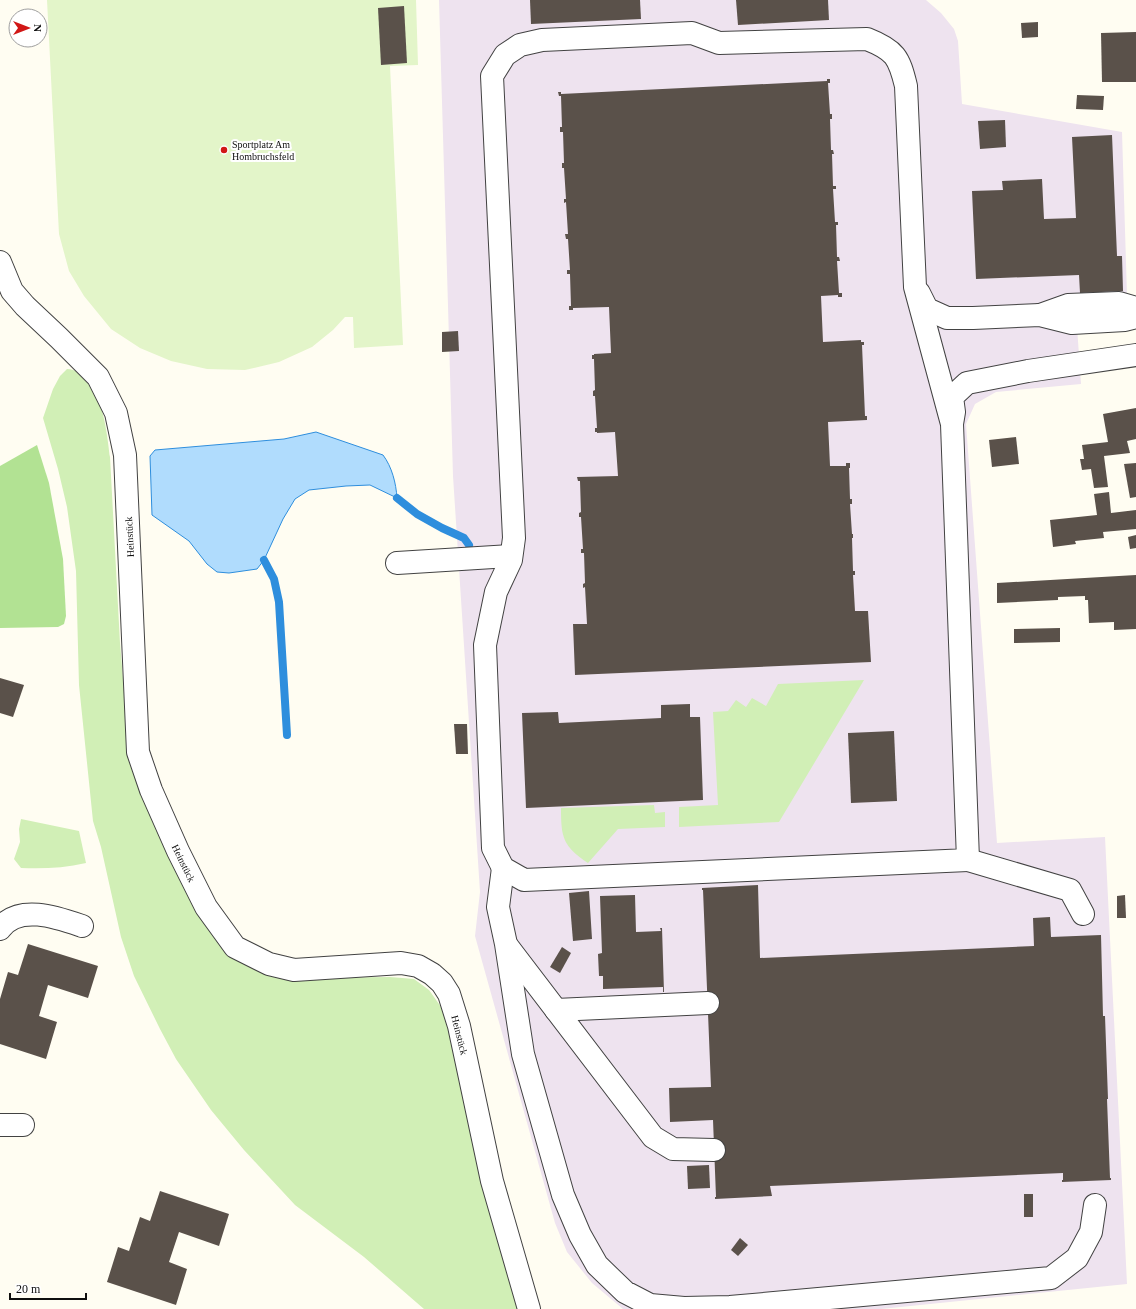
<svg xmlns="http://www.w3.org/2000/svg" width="1136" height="1309" viewBox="0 0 1136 1309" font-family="'Times New Roman',serif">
<rect width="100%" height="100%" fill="#fffdf2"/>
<polygon fill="#eee3ef" points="439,0 926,0 941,13 954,29 958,41 962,104 1122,132 1127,295 1075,298 1081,384 996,392 975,404 966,424 997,843 1105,837 1127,1284 881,1309 623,1309 592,1283 567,1252 555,1223 475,936 480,892 453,476"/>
<g fill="#d1efb6">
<path d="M67,369C101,371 107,431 110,457L120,643L129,750L189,892L217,941L239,961L293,978L390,977L414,979L429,990L444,1011L523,1309H424L364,1257L295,1205L244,1150L211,1110L176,1059L160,1029L134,976L121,937L101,847L93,821L79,685L76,571L67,507L58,469L43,418L53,389L60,376Z"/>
<polygon points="864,680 779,822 679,827 679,807 718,805 713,712 728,711 736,700 746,707 752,698 766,706 778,684"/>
<path d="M654,805L655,813L665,812V827L618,829L588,863C563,846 561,838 561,808Z"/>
<path d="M21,819L79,831L86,863C64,868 43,869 21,868L14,859L20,842L19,829Z"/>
</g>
<polygon fill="#b2e293" points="37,445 49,483 63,559 66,616 64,624 58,627 0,628 0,466"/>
<polygon fill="#e3f5c9" points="47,0 416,0 418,65 390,66 403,345 354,348 353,317 345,317 333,330 312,347 279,362 245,370 207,369 171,361 140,348 111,329 84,296 69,271 59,234"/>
<path fill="#b0dcfd" stroke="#2e8edd" d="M316,432L383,455C392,467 396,483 397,498L370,485L346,486L309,490L295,499L283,519L264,560L257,569L229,573L217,572L207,564L189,541L152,515L150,456L155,450L284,439Z"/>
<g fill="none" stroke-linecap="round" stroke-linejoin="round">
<g stroke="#2e8edd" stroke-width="8">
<polyline points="397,498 417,514 442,528 464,538 469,545"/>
<polyline points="264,560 274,579 279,602 287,735"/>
</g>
</g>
<g fill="#5a514a">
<polygon points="530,0 640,0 641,19 531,24"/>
<polygon points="736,0 828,0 829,20 738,25"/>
<polygon points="404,6 407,63 381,65 378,8"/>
<polygon points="1038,22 1038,37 1022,38 1021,23"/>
<polygon points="1136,32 1136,82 1102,82 1101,33"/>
<polygon points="827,79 830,79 830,83 828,83 830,114 832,114 832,119 830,119 831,150 833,150 834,154 832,154 833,186 836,186 836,189 833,189 835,222 838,222 838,225 836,225 837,257 839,257 840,261 837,261 839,293 842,293 842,297 838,297 838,295 821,296 823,342 861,340 861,342 864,342 864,345 862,345 865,416 867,416 867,420 828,422 830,466 846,466 846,463 850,463 850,468 849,468 850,499 852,499 852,504 850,504 852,534 853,534 853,538 852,538 853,571 855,571 855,575 853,575 855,611 868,611 871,662 575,675 573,624 587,624 585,587 583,588 583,584 585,583 584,553 581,553 581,549 583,549 581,517 579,517 579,513 581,512 580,481 578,481 577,477 618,476 615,432 597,433 597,432 595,432 595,428 597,428 595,396 593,396 593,391 595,390 594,359 592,359 592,355 594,355 594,354 611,353 609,307 573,308 573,310 569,310 569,306 571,306 570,274 567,274 567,270 570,270 568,239 566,239 565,234 568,234 566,202 564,203 564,199 566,199 564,168 562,168 562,163 564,163 563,132 560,132 560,127 562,127 561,96 559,96 558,92 561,92 561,94 827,81"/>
<polygon points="1077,95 1104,96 1103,110 1076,109"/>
<polygon points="1005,120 1006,147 980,149 978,121"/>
<polygon points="1112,135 1117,256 1122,256 1123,291 1080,293 1079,275 976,279 972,191 1003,190 1002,181 1042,179 1044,219 1076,218 1072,137"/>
<polygon points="458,331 459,351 442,352 442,332"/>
<polygon points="1136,408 1136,439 1127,441 1130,453 1104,456 1108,487 1094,488 1091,469 1082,470 1080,459 1084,459 1082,445 1108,442 1103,414"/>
<polygon points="1016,437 1019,464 992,467 989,440"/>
<polygon points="1136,463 1136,497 1130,498 1124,464"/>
<polygon points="1109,492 1111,513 1136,510 1136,529 1103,532 1104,538 1075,541 1076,544 1053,547 1050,520 1097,515 1094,494"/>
<polygon points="1136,535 1136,548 1130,549 1128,537"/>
<polygon points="1136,575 1136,629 1114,630 1114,622 1089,623 1088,600 1085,600 1085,596 1058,597 1058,600 997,603 997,583"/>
<polygon points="1060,628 1060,642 1014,643 1014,629"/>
<polygon points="0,678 24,685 13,717 0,713"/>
<polygon points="690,704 690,717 700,717 703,800 526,808 522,713 558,712 559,723 661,718 661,705"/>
<polygon points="454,724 467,724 468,754 456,754"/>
<polygon points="894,731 897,801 851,803 848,733"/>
<polygon points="758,885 760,958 1034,946 1033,918 1050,917 1051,937 1101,935 1103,1016 1105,1016 1108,1099 1107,1099 1110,1178 1111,1178 1111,1180 1062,1182 1062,1180 1063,1180 1063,1173 770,1186 772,1196 715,1199 715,1197 716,1197 713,1120 670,1122 669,1088 711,1087 703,890 702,890 702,888"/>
<polygon points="589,891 592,939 573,941 569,893"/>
<polygon points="635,895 636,932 661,931 660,928 662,928 664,992 663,992 663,987 603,989 603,976 599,976 598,954 602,953 600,896"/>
<polygon points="1125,895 1126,918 1117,918 1117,896"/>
<polygon points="28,944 98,966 88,998 48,985 39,1016 57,1022 46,1059 0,1044 0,999 8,972 18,975"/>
<polygon points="562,947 571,953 560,973 550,967"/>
<polygon points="709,1165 710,1188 688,1189 687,1166"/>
<polygon points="160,1191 229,1214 219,1246 179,1232 169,1262 187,1269 176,1305 107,1282 118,1247 129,1251 140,1217 150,1221"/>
<rect x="1024" y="1194" width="9" height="23"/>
<polygon points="740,1238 748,1245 738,1256 731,1250"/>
</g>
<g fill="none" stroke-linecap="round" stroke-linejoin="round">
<g stroke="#424242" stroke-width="24">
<g id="minor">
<polyline points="0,262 12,291 25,306 59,338 98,377 116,413 125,455 138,752 151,790 178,851 206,907 235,947 269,964 294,970 401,963 418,966 432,974 442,983 449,994 459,1026 492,1181 529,1309"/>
<polyline points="919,293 927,309 947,318 973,318 1040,315 1072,323 1125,320 1136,317"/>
<polyline points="1040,315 1068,305 1119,303 1136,308"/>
<path d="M952,424L915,287L906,86C899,57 895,50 867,39L719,43L692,33L542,40L520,45L505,55L492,76L514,538L511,560L496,592L485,645L493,848L503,868L524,880L968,860L952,424L954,412L952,397L967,383L1028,371L1136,355"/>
<polyline points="397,563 511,556"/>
<polyline points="968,860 1070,890 1083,914"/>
<polyline points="503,868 498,907 506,944 523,1054 563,1195 580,1235 597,1265 625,1292 650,1305 684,1308 730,1307 1051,1278 1077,1258 1091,1232 1095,1205"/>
<path d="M0,929C18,903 59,918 82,926"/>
<polyline points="508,947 653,1137 673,1149 714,1150"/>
<polyline points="556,1010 708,1003"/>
<polyline points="0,1125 23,1125"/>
</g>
</g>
<use href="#minor" stroke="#fff" stroke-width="22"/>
</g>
<circle fill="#d11716" stroke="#fff" stroke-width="1.5" cx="224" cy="150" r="4"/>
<g text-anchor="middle" stroke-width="4" stroke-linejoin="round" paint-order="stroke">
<g font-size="10" fill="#0f0f0f" stroke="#fff" text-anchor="start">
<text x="232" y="148">Sportplatz Am<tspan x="232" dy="12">Hombruchsfeld</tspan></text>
</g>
<g font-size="10" fill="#0f0f0f" stroke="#fff">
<text transform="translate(129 537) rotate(-93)" y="4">Heinstück</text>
<text transform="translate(184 863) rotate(64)" y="4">Heinstück</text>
<text transform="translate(460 1035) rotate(76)" y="4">Heinstück</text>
</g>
</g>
<g transform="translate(28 28) rotate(90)"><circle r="19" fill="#ffffff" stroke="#9f9f9f"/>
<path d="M0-3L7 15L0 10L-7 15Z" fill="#d11716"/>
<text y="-6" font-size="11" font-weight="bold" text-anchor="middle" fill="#0f0f0f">N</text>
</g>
<path d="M10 1293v6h76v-6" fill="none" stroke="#0f0f0f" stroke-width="2"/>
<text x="16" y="1293" font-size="12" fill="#0f0f0f" stroke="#ffffff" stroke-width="3" paint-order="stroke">20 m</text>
</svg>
